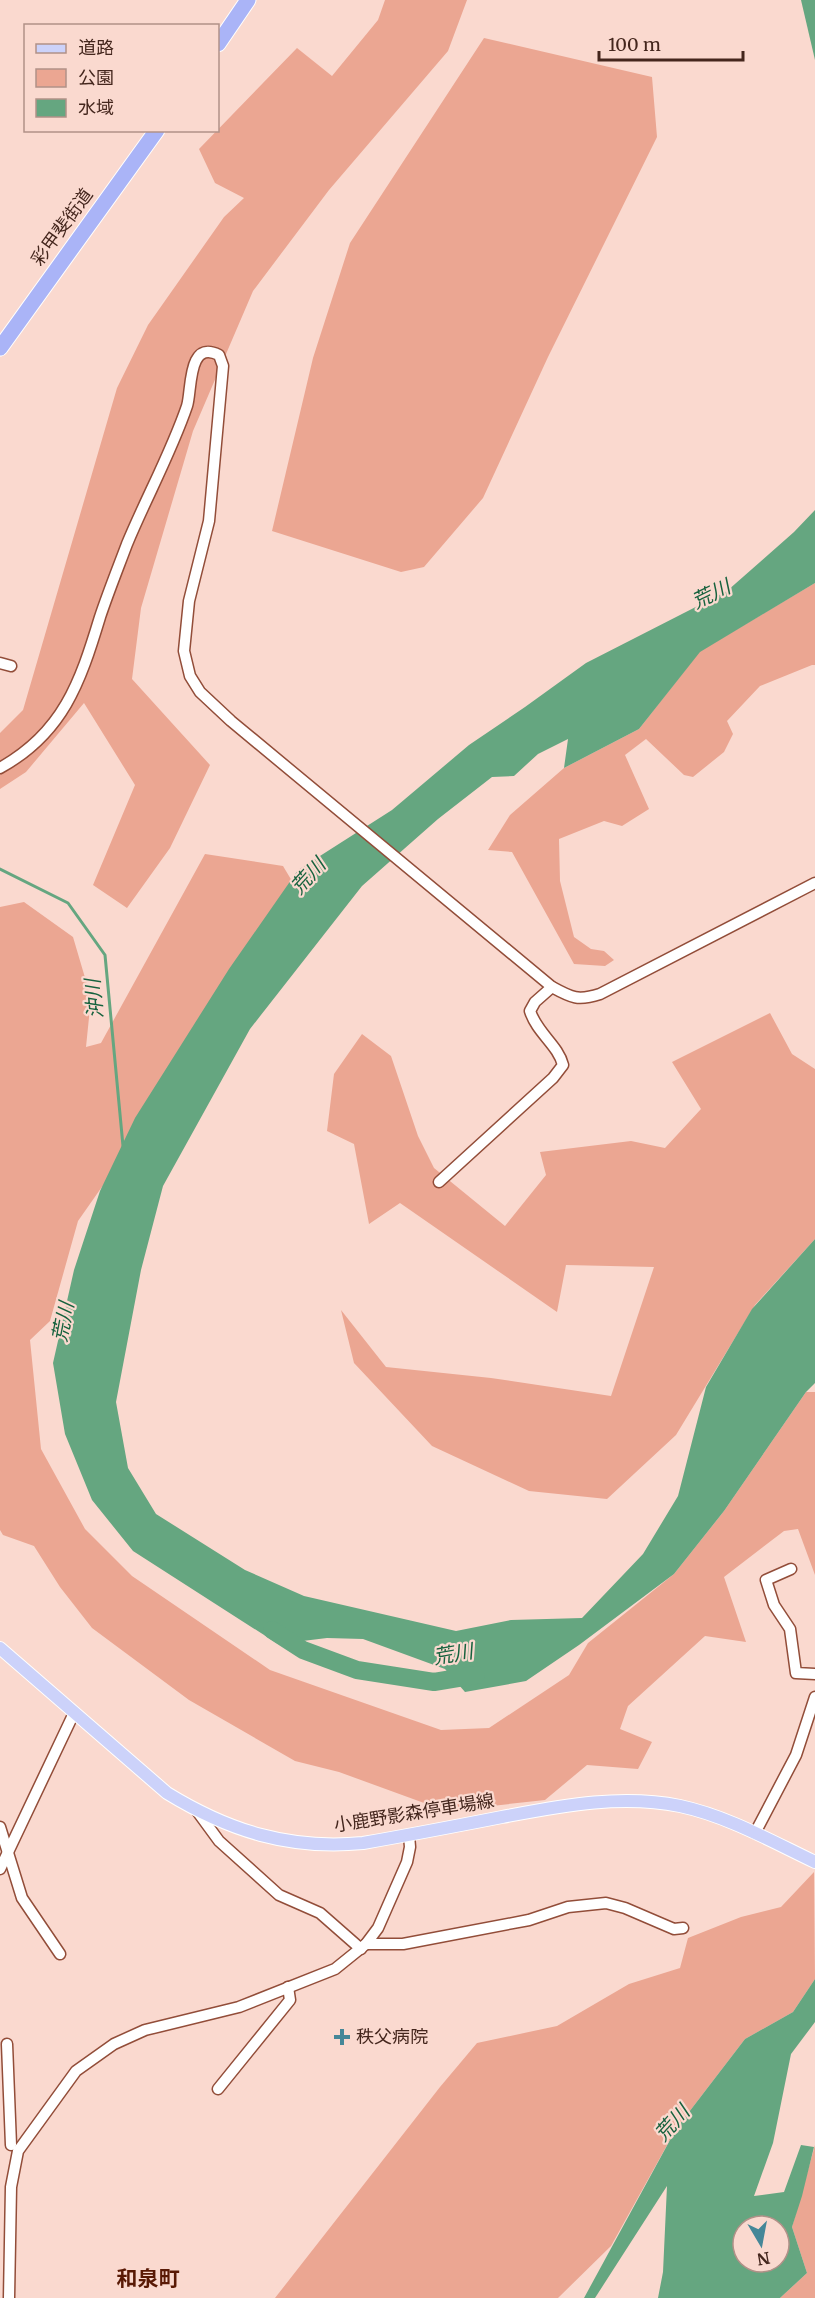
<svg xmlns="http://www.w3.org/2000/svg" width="815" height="2298" viewBox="0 0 815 2298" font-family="Merriweather,'Noto Sans JP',serif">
<rect width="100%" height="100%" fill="#fad9cf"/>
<g fill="#eba692">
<polygon points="385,0 467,0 448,51 329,190 253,291 193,431 141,608 132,679 210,765 170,848 127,908 93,885 135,785 84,703 26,772 0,789 0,733 23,710 117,388 148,325 224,217 244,198 215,183 199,149 297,48 332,76 378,20"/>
<polygon points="484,38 652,77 657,137 548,357 483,498 424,567 401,572 272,531 313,358 350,243"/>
<polygon points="815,583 815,665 812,665 760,686 727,721 733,734 724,752 693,777 684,775 646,739 625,755 649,809 622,826 604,821 559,839 560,881 574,937 591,949 604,951 614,960 605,966 574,964 512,852 488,850 510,815 564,768 639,729 700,651"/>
<polygon points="205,854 283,866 298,891 186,1067 78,1221 50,1321 30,1340 41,1449 85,1529 132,1576 270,1670 441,1730 489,1728 569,1675 588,1643 674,1574 724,1511 806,1392 815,1392 815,1575 798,1529 784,1531 724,1577 746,1642 705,1636 628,1706 620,1729 652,1742 638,1769 587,1765 545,1800 446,1811 339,1772 295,1761 189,1700 92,1628 60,1587 34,1546 3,1535 0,1530 0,907 24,902 73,937 91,998 86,1047 101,1043"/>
<polygon points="770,1013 792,1054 815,1069 815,1239 755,1305 676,1435 607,1499 529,1491 432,1446 354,1363 341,1310 386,1367 491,1378 611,1396 654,1267 566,1265 557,1312 400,1203 369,1224 354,1144 327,1131 334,1074 362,1034 391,1056 418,1136 434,1168 505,1226 546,1175 540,1152 631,1141 665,1148 701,1109 672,1062"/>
<polygon points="814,1872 815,1979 793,2012 745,2039 676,2129 611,2246 558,2298 275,2298 440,2087 477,2043 557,2026 629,1984 680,1968 688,1938 741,1917 781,1907"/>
<polygon points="815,2145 815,2298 780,2298 807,2273 792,2227"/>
</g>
<g fill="#65a680" fill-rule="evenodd">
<polygon points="801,0 815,0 815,60"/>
<polygon points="815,510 815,583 700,652 639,729 564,768 568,739 538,754 514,776 492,777 438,819 362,886 250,1029 163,1186 141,1270 116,1402 128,1468 156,1514 245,1570 304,1596 456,1631 511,1620 582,1618 643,1554 678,1496 706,1387 752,1309 815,1239 815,1383 806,1392 724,1511 674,1574 579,1645 526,1681 465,1692 445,1669 363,1639 327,1638 278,1644 133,1551 92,1500 65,1434 53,1363 74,1270 100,1191 135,1118 229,969 298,870 392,810 469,745 525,707 586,663 727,591 794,532"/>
<path d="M815,1979V2022L791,2054L773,2143L754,2196L784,2192L801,2145L814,2147L802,2196L792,2227L807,2273L780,2298H658L663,2272L667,2186L595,2298H584L676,2129L745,2039L793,2012ZM743,2226H779V2262H743Z"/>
</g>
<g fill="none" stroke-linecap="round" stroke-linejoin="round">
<polyline stroke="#65a680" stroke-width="3" points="0,869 68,903 105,955 123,1146"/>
<polyline stroke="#65a680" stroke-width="18" points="272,1630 303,1650 357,1670 434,1682 476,1675"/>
<g stroke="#924d39" stroke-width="13">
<g id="minor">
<polyline points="0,663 11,666"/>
<path d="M0,768C63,733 80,683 100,617C108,593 118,568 127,544C146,498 171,453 187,406C192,391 187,339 219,355L223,366L209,521L189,601L184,651L190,676L200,692L231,721L552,987C572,998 578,1001 600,994L815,883"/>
<path d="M439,1182L553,1078L563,1065C558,1045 537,1033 530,1011L535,1002L552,987"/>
<polyline points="791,1569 766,1580 774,1605 790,1629 796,1673 815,1674"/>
<polyline points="197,1811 219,1841 279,1895 320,1913 361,1949"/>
<polyline points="0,1827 22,1898 60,1954"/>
<polyline points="755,1833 796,1755 815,1697"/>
<polyline points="0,1869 74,1713"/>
<polyline points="366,1944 403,1944 529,1920 568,1907 606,1903 625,1908 674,1929 683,1928"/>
<polyline points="7,2044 11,2145"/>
<polyline points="218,2089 290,2000 288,1987"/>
<polyline points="9,2298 11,2187 18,2151 76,2071 114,2044 145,2030 239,2007 335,1969 366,1944 378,1928 407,1862 410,1847 409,1835"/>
</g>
</g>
<g stroke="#fff" stroke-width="14">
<path id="major" d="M0,1648L167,1793C229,1831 289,1850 363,1843C409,1835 456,1826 502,1817C561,1806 620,1794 680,1806C727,1816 771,1841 815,1862"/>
</g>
<g stroke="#fff" stroke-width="17">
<g id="highway">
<polyline points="218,44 248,0"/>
<polyline points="0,348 157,130"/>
</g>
</g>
<use href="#minor" stroke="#fff" stroke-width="10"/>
<use href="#major" stroke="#ccd2fa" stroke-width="12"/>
<use href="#highway" stroke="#aab4f7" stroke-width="15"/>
</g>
<path fill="#458798" stroke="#fad9cf" stroke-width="2" d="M339 2028h6v6h6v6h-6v6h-6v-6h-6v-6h6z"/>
<g text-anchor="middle" stroke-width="4.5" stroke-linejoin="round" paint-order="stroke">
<g font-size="18" fill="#44261d" stroke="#fad9cf">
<text transform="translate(62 227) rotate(-54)" y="6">彩甲斐街道</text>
<text transform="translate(414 1813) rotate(-9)" y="6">小鹿野影森停車場線</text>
</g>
<g font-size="18" fill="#44261d" stroke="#fad9cf" text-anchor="start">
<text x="356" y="2043">秩父病院</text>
</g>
<g font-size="20" font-style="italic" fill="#17623e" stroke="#fad9cf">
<text transform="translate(711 594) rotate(-26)" y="7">荒川</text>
<text transform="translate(308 876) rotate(-48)" y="7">荒川</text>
<text transform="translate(94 999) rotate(-95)" y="7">沖川</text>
<text transform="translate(63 1322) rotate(-79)" y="7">荒川</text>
<text transform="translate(453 1654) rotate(-10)" y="7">荒川</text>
<text transform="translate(672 2123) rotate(-48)" y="7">荒川</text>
</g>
<g font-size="21" font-weight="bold" fill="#591905" stroke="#fad9cf">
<text x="148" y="2286">和泉町</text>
</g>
</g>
<rect x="24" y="24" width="195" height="108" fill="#fad9cf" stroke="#b19188" stroke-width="1.5"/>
<rect x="36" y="44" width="30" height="9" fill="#ccd2fa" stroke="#b19188" stroke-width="1.5"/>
<text x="78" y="54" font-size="18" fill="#44261d">道路</text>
<rect x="36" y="69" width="30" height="18" fill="#eba692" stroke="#b19188" stroke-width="1.5"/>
<text x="78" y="84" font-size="18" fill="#44261d">公園</text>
<rect x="36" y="99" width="30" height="18" fill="#65a680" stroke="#b19188" stroke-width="1.5"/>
<text x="78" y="114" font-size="18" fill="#44261d">水域</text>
<g transform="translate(761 2244) rotate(170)"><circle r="28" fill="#fad9cf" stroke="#b19188" stroke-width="1.5"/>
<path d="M0-4.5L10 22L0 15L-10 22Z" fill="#458798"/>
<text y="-9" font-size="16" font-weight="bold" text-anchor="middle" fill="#44261d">N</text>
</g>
<path d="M599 51v9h144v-9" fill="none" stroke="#44261d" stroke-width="3"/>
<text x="608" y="51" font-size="18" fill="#44261d" stroke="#fad9cf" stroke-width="4.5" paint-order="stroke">100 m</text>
</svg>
